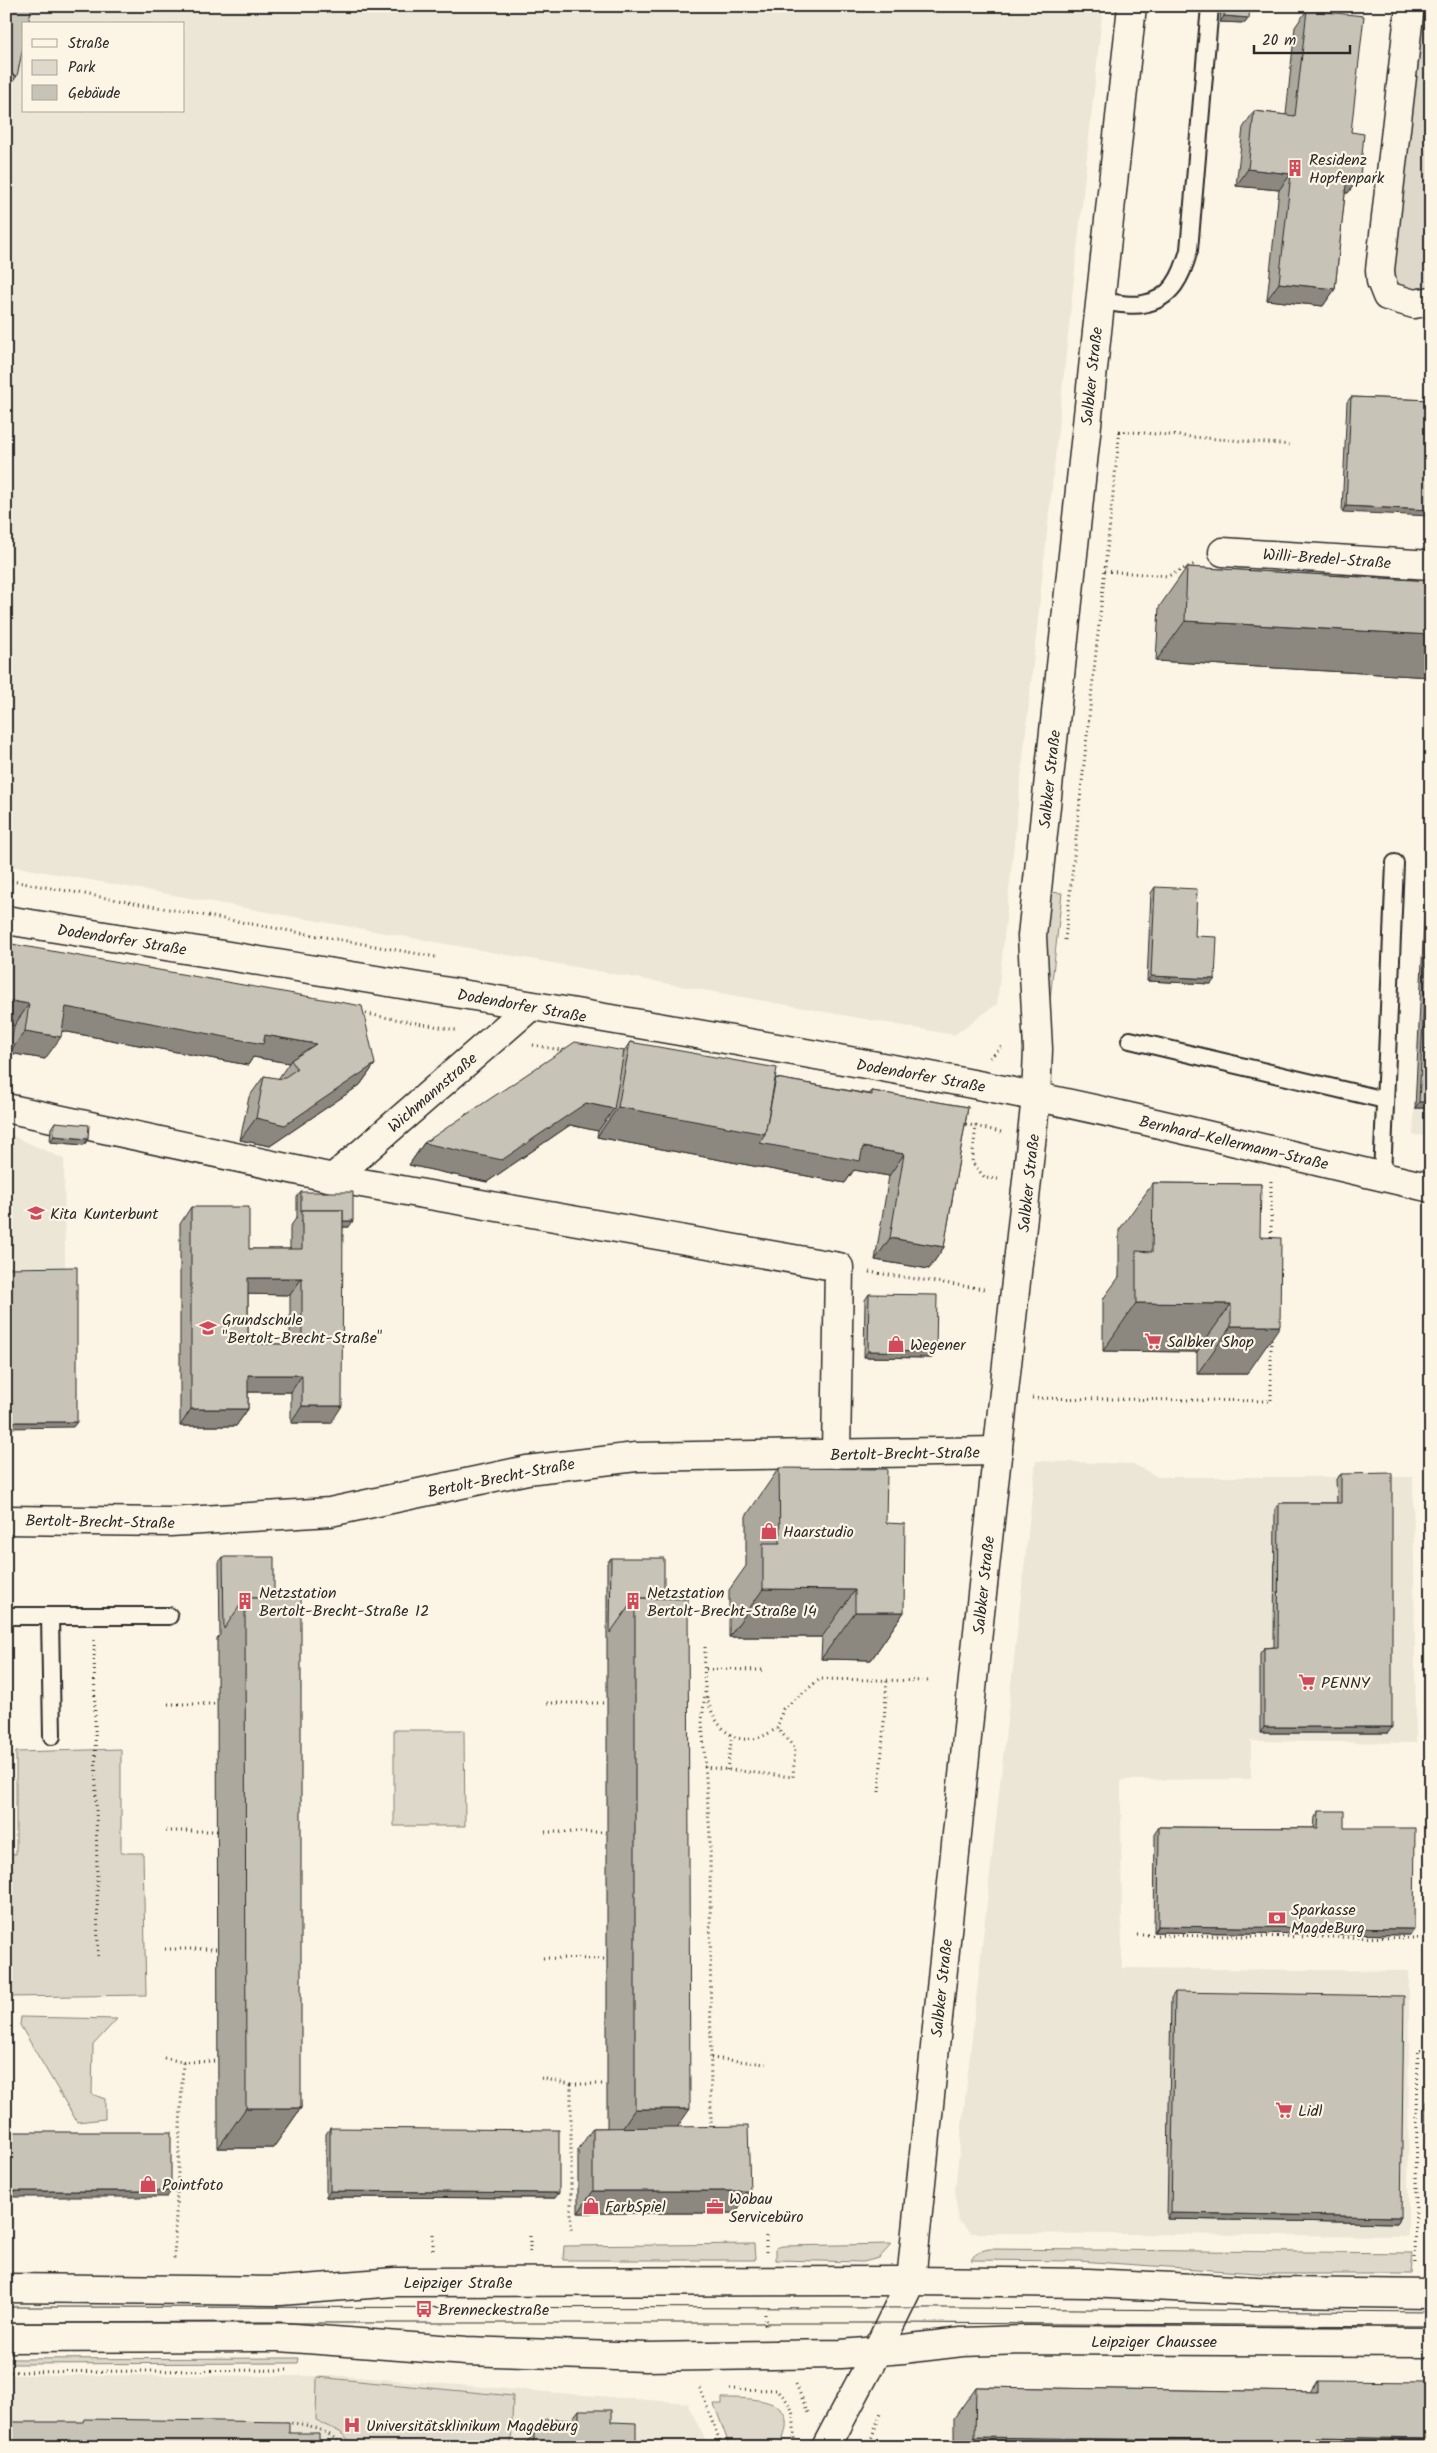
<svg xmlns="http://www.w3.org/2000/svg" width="1437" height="2453" viewBox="0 0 1437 2453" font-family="Kalam,sans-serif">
<rect width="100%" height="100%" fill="#fcf5e5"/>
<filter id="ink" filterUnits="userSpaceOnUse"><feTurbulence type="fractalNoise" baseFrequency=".02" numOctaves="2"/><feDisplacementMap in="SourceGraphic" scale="10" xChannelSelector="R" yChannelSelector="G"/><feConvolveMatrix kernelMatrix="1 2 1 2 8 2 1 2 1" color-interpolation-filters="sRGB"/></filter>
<g filter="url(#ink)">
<g fill="#ece6d7" fill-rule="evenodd">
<path d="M6,6H1103L997,1004L954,1035L6,865ZM24,24H184V111H24Z"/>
<polygon points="1431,804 1431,1136 1413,1135"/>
<polygon points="6,1133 64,1159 65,1267 6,1267"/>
<polygon points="1036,1461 1133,1464 1158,1477 1413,1477 1416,1743 1251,1741 1251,1779 1121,1780 1122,1968 1409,1971 1408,2236 971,2233 958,2221 955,2189"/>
<polygon points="6,2375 344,2376 687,2403 709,2447 6,2447"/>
</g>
<g fill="#ded8ca" stroke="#84827a">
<polygon points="1431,7 1431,296 1412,293 1398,284 1394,268 1420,25 1427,9"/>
<polygon points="1050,892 1062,893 1050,999 1043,955"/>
<polygon points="394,1730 464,1730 465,1826 394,1826"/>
<polygon points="121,1749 121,1853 143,1853 146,1995 6,1997 6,1854 16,1854 16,1752"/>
<polygon points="21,2017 117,2019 93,2045 92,2094 105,2099 105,2119 77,2122 20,2025"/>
<polygon points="754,2244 755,2260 563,2260 564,2246"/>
<polygon points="892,2244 879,2258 863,2262 776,2260 776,2248 782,2246"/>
<polygon points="989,2249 1413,2253 1411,2274 1271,2274 1079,2261 971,2260 977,2252"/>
<polygon points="299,2358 298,2363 6,2364 6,2359"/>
<polygon points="317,2377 513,2396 511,2447 356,2447 340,2432 316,2420"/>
<path d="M722,2398C755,2398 805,2398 779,2447H730L714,2404H722Z"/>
</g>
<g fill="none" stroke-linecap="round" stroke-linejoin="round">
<g stroke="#2b2b2b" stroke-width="20">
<g id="service">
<path d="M1099,301C1113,302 1130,307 1143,304C1172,299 1182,276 1189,250L1210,6"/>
<polyline points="1130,1040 1385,1100"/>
<polyline points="1382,1177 1395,863"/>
<polyline points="6,1616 169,1616"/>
<polyline points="50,1616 52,1736"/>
</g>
</g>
<g stroke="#2b2b2b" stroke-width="31">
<g id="minor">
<polyline points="1410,6 1380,270 1381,281 1387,296 1414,304 1431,301"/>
<polyline points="1223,552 1431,565"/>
<path d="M6,920C332,973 659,1024 983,1086C1133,1115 1282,1154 1431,1188"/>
<polyline points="6,1108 333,1178 839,1267 836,1454"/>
<polyline points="333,1178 531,1006"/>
<polyline points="6,1520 170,1522 330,1512 527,1470 636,1457 998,1451"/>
<polyline points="877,2351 911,2281 916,2231 976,1650 1036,1097 1038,1049 1032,936 1132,6"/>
</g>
</g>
<g stroke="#2b2b2b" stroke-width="31">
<polyline id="tertiary" points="826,2447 877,2351"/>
</g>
<g stroke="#2b2b2b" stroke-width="31">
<g id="secondary">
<polyline points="6,2288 280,2291 395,2282 911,2281 1088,2283 1280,2292 1431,2294"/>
<polyline points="6,2338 280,2337 466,2351 646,2357 841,2354 903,2349 962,2342 1027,2340 1431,2342"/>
</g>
</g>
<g stroke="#2b2b2b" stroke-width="3" stroke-dasharray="1 4" stroke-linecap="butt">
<polyline points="1119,431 1292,445"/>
<polyline points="1105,571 1168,576 1197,563"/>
<polyline points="6,880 436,957"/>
<polyline points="1065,940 1120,429"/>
<polyline points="361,1013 456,1030"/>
<polyline points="533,1045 566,1051"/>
<polyline points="990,1058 1002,1046"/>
<polyline points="961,1123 1001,1132"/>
<polyline points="976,1125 972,1162 985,1178 998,1179"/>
<polyline points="1271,1181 1271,1240"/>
<polyline points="869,1272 984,1289"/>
<polyline points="1032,1398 1271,1401 1271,1336"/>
<polyline points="94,1640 98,1957"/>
<path d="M705,1647C705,1662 703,1679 706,1693C714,1732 741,1754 777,1728L783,1709L820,1679L929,1681"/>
<polyline points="706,1669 763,1670"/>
<polyline points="705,1692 702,1721 710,1836 711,2131"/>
<polyline points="547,1703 606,1703"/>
<polyline points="168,1704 217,1704"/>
<polyline points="704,1767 793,1777 795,1748 777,1728"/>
<polyline points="727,1770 732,1736"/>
<polyline points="879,1792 887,1680"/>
<polyline points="166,1831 218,1831"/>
<polyline points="545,1832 606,1832"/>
<polyline points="1137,1935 1419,1938"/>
<polyline points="165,1949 218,1949"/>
<polyline points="543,1958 606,1959"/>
<polyline points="164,2058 183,2062 174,2259"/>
<polyline points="711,2058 766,2064"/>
<polyline points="183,2062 218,2061"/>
<polyline points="541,2078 571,2084 571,2233"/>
<polyline points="571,2084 606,2084"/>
<polyline points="433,2234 433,2253"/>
<polyline points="766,2236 766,2253"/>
<polyline points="530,2252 530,2233"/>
<polyline points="1415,2263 1418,2050 1431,2050"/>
<polyline points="765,2325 765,2311"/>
<polyline points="6,2372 287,2370"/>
<polyline points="796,2384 809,2415"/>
<polyline points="700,2388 722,2447"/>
<path d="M730,2389L777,2390C796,2408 794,2417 794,2441"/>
<path d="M286,2423C311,2423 327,2431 346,2447"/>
<polyline points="868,2447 882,2410"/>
</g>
<use href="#service" stroke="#fcf5e5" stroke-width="16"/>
<use href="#minor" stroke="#fcf5e5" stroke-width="28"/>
<use href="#tertiary" stroke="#fcf5e5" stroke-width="28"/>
<use href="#secondary" stroke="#fcf5e5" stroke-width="28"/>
<g stroke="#2b2b2b" stroke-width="1">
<polyline points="6,2307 962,2308 1431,2312"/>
<polyline points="6,2323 891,2323 1431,2326"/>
</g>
</g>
<g fill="#aca89d" stroke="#2b2b2b" fill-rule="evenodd">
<polygon points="1221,6 1250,6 1245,23 1220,22"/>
<polygon points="1307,10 1351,132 1360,176 1348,193 1345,193 1335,289 1323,306 1267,300 1279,190 1236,186 1243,128 1254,111 1286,115 1295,27"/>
<polygon points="1351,397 1431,400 1342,512 1347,402"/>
<polygon points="1187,567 1431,581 1431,677 1156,661 1159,607"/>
<polygon points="1431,815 1431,1108 1415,1108 1429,817"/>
<polygon points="1155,887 1195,936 1211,984 1147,981 1151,893"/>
<polygon points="6,943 375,1064 360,1085 270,1146 240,1140 249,1097 264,1076 278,1079 289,1063 253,1057 248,1065 62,1031 45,1059 9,1053 14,1026"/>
<polygon points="630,1042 776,1078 869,1094 872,1091 968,1107 944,1247 929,1269 875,1260 889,1176 854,1170 845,1183 597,1137 598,1131 570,1125 487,1182 409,1165 424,1143 624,1051"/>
<polygon points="55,1122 88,1139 84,1145 50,1142 51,1128"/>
<polygon points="1153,1183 1261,1184 1247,1374 1197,1374 1197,1352 1103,1351 1103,1299 1119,1277 1119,1230"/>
<path d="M301,1192L349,1227H343L331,1423H291V1392H248V1409L236,1426H180V1224L191,1207L249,1249H290V1227L297,1217V1197ZM248,1294L290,1295V1344H248Z"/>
<polygon points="869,1294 936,1352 932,1358 864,1357 865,1300"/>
<polygon points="779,1468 886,1523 904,1612 871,1660 821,1659 822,1637 729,1637 729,1590 746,1566 746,1516"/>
<polygon points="1341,1474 1388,1733 1260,1733 1260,1653 1264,1648 1274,1647 1275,1509 1279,1503 1337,1503 1336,1479"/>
<polygon points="223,1557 274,1598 301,2108 273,2148 218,2148 217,1638 220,1635 219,1562"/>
<polygon points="611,1558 664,1598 678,2127 750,2191 735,2213 578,2213 578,2150 593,2128 607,2128 607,1563"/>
<polygon points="1319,1811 1344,1828 1410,1935 1154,1932 1155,1833 1159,1827 1314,1828 1315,1817"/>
<polygon points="1175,1992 1401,2217 1397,2223 1167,2219 1171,1998"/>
<polygon points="1431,2094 1431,2164 1426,2164 1425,2102"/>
<polygon points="330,2128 555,2198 326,2197 326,2134"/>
<polygon points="1317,2381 1431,2447 954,2447 954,2418 976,2387 1310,2392"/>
<polygon points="579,2410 612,2422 636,2447 524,2447 534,2432 572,2419"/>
</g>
<g fill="#8c8880" stroke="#2b2b2b">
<polygon points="1224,16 1249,18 1245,23 1220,22"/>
<polygon points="6,73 17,76 6,91"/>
<polygon points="1248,169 1291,174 1279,190 1236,186"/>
<polygon points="1347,175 1360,176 1348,193 1336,192"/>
<polygon points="1279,283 1335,289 1323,306 1267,300"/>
<polygon points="1346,506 1431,510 1431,516 1342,512"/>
<polygon points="1185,621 1431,635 1431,677 1156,661"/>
<polygon points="1151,976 1215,979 1211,984 1147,981"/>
<polygon points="6,1000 29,1004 14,1026 6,1025"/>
<polygon points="66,1007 265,1035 316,1044 291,1060 289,1063 253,1057 248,1065 51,1029"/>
<polygon points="25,1031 61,1037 45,1059 9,1053"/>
<polygon points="375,1064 360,1085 270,1146 240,1140 256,1118"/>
<polygon points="1419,1102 1431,1102 1431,1108 1415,1108"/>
<polygon points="586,1103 614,1109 598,1131 570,1125 487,1182 409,1165 424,1143"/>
<polygon points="618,1107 863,1147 904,1154 889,1176 854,1170 845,1183 597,1137"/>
<polygon points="54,1136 88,1139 84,1145 50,1142"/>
<polygon points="302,1221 353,1221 349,1227 302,1226"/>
<polygon points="890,1238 944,1247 929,1269 875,1260"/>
<polygon points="248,1278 302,1278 290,1295 236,1294"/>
<polygon points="1136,1303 1231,1304 1197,1352 1103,1351"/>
<polygon points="1231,1326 1280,1326 1247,1374 1197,1374"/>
<polygon points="868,1351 936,1352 932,1358 864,1357"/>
<polygon points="248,1375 302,1375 291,1392 236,1392"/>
<polygon points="302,1406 342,1406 331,1423 291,1423"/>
<polygon points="191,1409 248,1409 236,1426 180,1426"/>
<polygon points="6,1422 77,1422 73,1427 6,1428"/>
<polygon points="763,1589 855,1590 822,1637 729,1637"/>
<polygon points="855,1612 904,1612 871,1660 821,1659"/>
<polygon points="1264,1727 1392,1727 1388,1733 1260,1733"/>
<polygon points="1158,1926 1414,1929 1410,1935 1154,1932"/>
<polygon points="246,2108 301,2108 273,2148 218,2148"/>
<polygon points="635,2109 690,2109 662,2149 607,2150"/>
<polygon points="1431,2157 1431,2164 1426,2164"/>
<polygon points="6,2191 171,2191 167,2197 6,2197"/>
<polygon points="330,2191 559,2193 555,2198 326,2197"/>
<polygon points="593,2191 750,2191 735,2213 578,2213"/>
<polygon points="1171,2213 1401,2217 1397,2223 1167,2219"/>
<polygon points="975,2437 1316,2437 1431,2439 1431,2447 969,2447"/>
</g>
<g fill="#c8c3b7" stroke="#2b2b2b" fill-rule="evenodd">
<polygon points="6,6 32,6 28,24 24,24 24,43 17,76 6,73"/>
<polygon points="1225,6 1250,6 1249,18 1224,16"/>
<polygon points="1307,10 1364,16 1351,132 1364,134 1360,176 1347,175 1335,289 1279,283 1291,174 1248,169 1254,111 1295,116"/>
<polygon points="1351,397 1431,400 1431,510 1346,506"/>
<polygon points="1187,567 1431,581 1431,635 1185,621"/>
<polygon points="1431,860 1431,1102 1419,1102"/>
<polygon points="1155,887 1197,889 1195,936 1217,937 1215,979 1151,976"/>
<polygon points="6,943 362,1006 375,1064 285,1125 256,1118 264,1076 282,1079 297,1069 291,1060 316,1044 265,1035 263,1044 66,1007 61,1037 25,1031 29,1004 6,1000"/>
<polygon points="575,1042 624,1051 614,1109 586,1103 502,1160 424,1143"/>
<polygon points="630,1042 777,1068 765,1134 618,1107"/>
<polygon points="776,1078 872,1095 872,1091 968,1107 944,1247 890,1238 904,1154 863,1147 860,1161 759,1143 765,1134"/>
<polygon points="55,1122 89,1125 88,1139 54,1136"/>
<polygon points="1153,1183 1261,1184 1260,1237 1281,1238 1280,1326 1231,1326 1231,1304 1136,1303 1136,1251 1152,1252"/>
<polygon points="301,1192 353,1192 353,1221 343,1221 343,1210 302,1210 301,1212"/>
<path d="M191,1207H249V1249H302V1210H343L342,1406H302V1375H248V1409H191ZM248,1278H302V1344H248Z"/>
<polygon points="77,1267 77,1422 6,1422 6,1268"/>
<polygon points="869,1294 937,1295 936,1352 868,1351"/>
<polygon points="779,1468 887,1469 886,1523 905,1524 904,1612 855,1612 855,1590 763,1589 763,1543 780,1543"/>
<polygon points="1392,1473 1392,1727 1264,1727 1264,1648 1278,1647 1279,1503 1341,1503 1341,1474"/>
<polygon points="223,1557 274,1557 274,1598 245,1598 224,1629"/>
<polygon points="611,1558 664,1558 664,1598 635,1598 610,1633"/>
<polygon points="245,1598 301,1598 301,2108 246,2108"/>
<polygon points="635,1598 688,1599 690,2109 635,2109"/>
<polygon points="1319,1811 1344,1811 1344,1828 1415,1828 1414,1929 1158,1926 1159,1827 1318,1828"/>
<polygon points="1175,1992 1404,1996 1401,2217 1171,2213"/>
<polygon points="748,2126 750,2191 593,2191 593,2128"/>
<polygon points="330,2128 559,2130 559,2193 330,2191"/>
<rect x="6" y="2132" width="165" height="59"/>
<polygon points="1317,2381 1431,2382 1431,2439 1316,2437 1317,2442 975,2437 976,2387 1317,2392"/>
<polygon points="579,2410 612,2410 612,2422 636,2423 636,2447 534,2447 534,2432 546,2419 579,2420"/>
<polygon points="84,2419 289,2422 289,2433 319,2433 319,2447 6,2447 6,2422 83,2422"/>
</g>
</g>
<defs>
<g id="building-bare" transform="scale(1.35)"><path d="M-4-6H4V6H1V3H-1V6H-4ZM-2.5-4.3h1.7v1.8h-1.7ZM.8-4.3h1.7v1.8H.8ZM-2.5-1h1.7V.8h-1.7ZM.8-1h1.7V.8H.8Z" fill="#d1495b" stroke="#fcf5e5" stroke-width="2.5" paint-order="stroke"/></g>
<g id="school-bare" transform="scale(1.35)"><path d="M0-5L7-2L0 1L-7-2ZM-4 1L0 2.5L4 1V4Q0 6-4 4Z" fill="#d1495b" stroke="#fcf5e5" stroke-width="2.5" paint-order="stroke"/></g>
<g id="supermarket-bare" transform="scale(1.35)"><path d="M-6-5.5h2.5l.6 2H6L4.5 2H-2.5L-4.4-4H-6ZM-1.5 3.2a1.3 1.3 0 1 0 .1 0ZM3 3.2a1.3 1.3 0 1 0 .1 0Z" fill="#d1495b" stroke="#fcf5e5" stroke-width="2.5" paint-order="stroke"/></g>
<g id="shop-bare" transform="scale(1.35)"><path d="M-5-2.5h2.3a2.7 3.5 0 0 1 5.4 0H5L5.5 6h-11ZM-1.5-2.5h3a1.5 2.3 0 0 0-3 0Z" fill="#d1495b" stroke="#fcf5e5" stroke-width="2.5" paint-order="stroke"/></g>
<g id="bank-bare" transform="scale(1.35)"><path d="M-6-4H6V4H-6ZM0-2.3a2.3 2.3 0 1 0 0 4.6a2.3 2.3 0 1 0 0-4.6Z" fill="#d1495b" stroke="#fcf5e5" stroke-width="2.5" paint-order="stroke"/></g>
<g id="office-bare" transform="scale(1.35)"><path d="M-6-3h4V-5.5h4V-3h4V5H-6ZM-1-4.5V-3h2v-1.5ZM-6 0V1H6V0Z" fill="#d1495b" stroke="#fcf5e5" stroke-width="2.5" paint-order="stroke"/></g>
<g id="bus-bare" transform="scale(1.35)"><path d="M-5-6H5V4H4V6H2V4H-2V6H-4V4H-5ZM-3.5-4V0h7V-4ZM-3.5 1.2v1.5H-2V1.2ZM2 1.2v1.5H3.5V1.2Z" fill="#d1495b" stroke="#fcf5e5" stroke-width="2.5" paint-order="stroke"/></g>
<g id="hospital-bare" transform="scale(1.35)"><path d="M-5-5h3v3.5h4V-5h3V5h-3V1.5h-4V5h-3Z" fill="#d1495b" stroke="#fcf5e5" stroke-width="2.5" paint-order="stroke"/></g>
</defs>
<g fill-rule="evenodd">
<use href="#building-bare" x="1295" y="168"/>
<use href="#school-bare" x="36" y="1213"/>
<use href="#school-bare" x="208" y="1328"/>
<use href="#supermarket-bare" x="1153" y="1341"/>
<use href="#shop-bare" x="896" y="1344"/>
<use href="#shop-bare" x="769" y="1531"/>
<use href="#building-bare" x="245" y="1601"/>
<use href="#building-bare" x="633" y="1601"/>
<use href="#supermarket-bare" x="1307" y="1682"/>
<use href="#bank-bare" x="1277" y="1918"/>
<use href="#supermarket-bare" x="1284" y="2110"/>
<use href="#shop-bare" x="148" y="2184"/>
<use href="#shop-bare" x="591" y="2206"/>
<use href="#office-bare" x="715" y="2207"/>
<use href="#bus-bare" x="424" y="2309"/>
<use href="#hospital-bare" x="352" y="2425"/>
</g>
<g text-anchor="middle" stroke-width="4.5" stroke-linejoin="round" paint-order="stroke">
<g font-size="16" fill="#2b2b2b" stroke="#fcf5e5" text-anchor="start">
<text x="1309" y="165">Residenz<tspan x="1309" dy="18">Hopfenpark</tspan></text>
<text x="50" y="1219">Kita Kunterbunt</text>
<text x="222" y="1325">Grundschule<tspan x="222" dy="18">"Bertolt-Brecht-Straße"</tspan></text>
<text x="1167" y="1347">Salbker Shop</text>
<text x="910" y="1350">Wegener</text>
<text x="783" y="1537">Haarstudio</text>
<text x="259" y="1598">Netzstation<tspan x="259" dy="18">Bertolt-Brecht-Straße 12</tspan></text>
<text x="647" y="1598">Netzstation<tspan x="647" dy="18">Bertolt-Brecht-Straße 14</tspan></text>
<text x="1321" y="1688">PENNY</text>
<text x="1291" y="1915">Sparkasse<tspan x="1291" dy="18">MagdeBurg</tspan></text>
<text x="1298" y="2116">Lidl</text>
<text x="162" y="2190">Pointfoto</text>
<text x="729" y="2204">Wobau<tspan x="729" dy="18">Servicebüro</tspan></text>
<text x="605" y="2212">FarbSpiel</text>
<text x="438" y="2315">Brenneckestraße</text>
<text x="366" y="2431">Universitätsklinikum Magdeburg</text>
</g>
<g font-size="16" fill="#2b2b2b" stroke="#fcf5e5">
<text transform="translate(1091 376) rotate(-84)" y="6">Salbker Straße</text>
<text transform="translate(1327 558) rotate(4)" y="6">Willi-Bredel-Straße</text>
<text transform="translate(1049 779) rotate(-84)" y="6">Salbker Straße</text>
<text transform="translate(122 939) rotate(9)" y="6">Dodendorfer Straße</text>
<text transform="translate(522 1005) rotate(10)" y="6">Dodendorfer Straße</text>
<text transform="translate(921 1075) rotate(10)" y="6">Dodendorfer Straße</text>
<text transform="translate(432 1092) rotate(-41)" y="6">Wichmannstraße</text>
<text transform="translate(1234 1142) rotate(13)" y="6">Bernhard-Kellermann-Straße</text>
<text transform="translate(1028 1183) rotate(-84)" y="6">Salbker Straße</text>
<text transform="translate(905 1453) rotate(-1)" y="6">Bertolt-Brecht-Straße</text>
<text transform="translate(501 1477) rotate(-11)" y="6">Bertolt-Brecht-Straße</text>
<text transform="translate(100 1521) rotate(1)" y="6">Bertolt-Brecht-Straße</text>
<text transform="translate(983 1585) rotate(-84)" y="6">Salbker Straße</text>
<text transform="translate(941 1988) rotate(-84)" y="6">Salbker Straße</text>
<text x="458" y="2288">Leipziger Straße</text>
<text x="1154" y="2347">Leipziger Chaussee</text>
</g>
</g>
<rect width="1437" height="2453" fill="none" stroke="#fcf5e5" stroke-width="25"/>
<rect x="12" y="12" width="1412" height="2428" fill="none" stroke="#2b2b2b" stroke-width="2" filter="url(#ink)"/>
<rect x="22" y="22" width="162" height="90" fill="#fcf5e5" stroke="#a8a49b"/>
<rect x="32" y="39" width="25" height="8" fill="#fcf5e5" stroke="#a8a49b"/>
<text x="68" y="48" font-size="15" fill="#2b2b2b">Straße</text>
<rect x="32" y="60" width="25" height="15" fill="#ded8ca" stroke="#a8a49b"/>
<text x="68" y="72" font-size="15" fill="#2b2b2b">Park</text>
<rect x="32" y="85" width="25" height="15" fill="#c8c3b7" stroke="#a8a49b"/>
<text x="68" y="98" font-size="15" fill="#2b2b2b">Gebäude</text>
<path d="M1254 45v8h96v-8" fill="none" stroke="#2b2b2b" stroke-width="2.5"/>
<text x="1262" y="45" font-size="15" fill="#2b2b2b" stroke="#fcf5e5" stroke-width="4" paint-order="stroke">20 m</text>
</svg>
